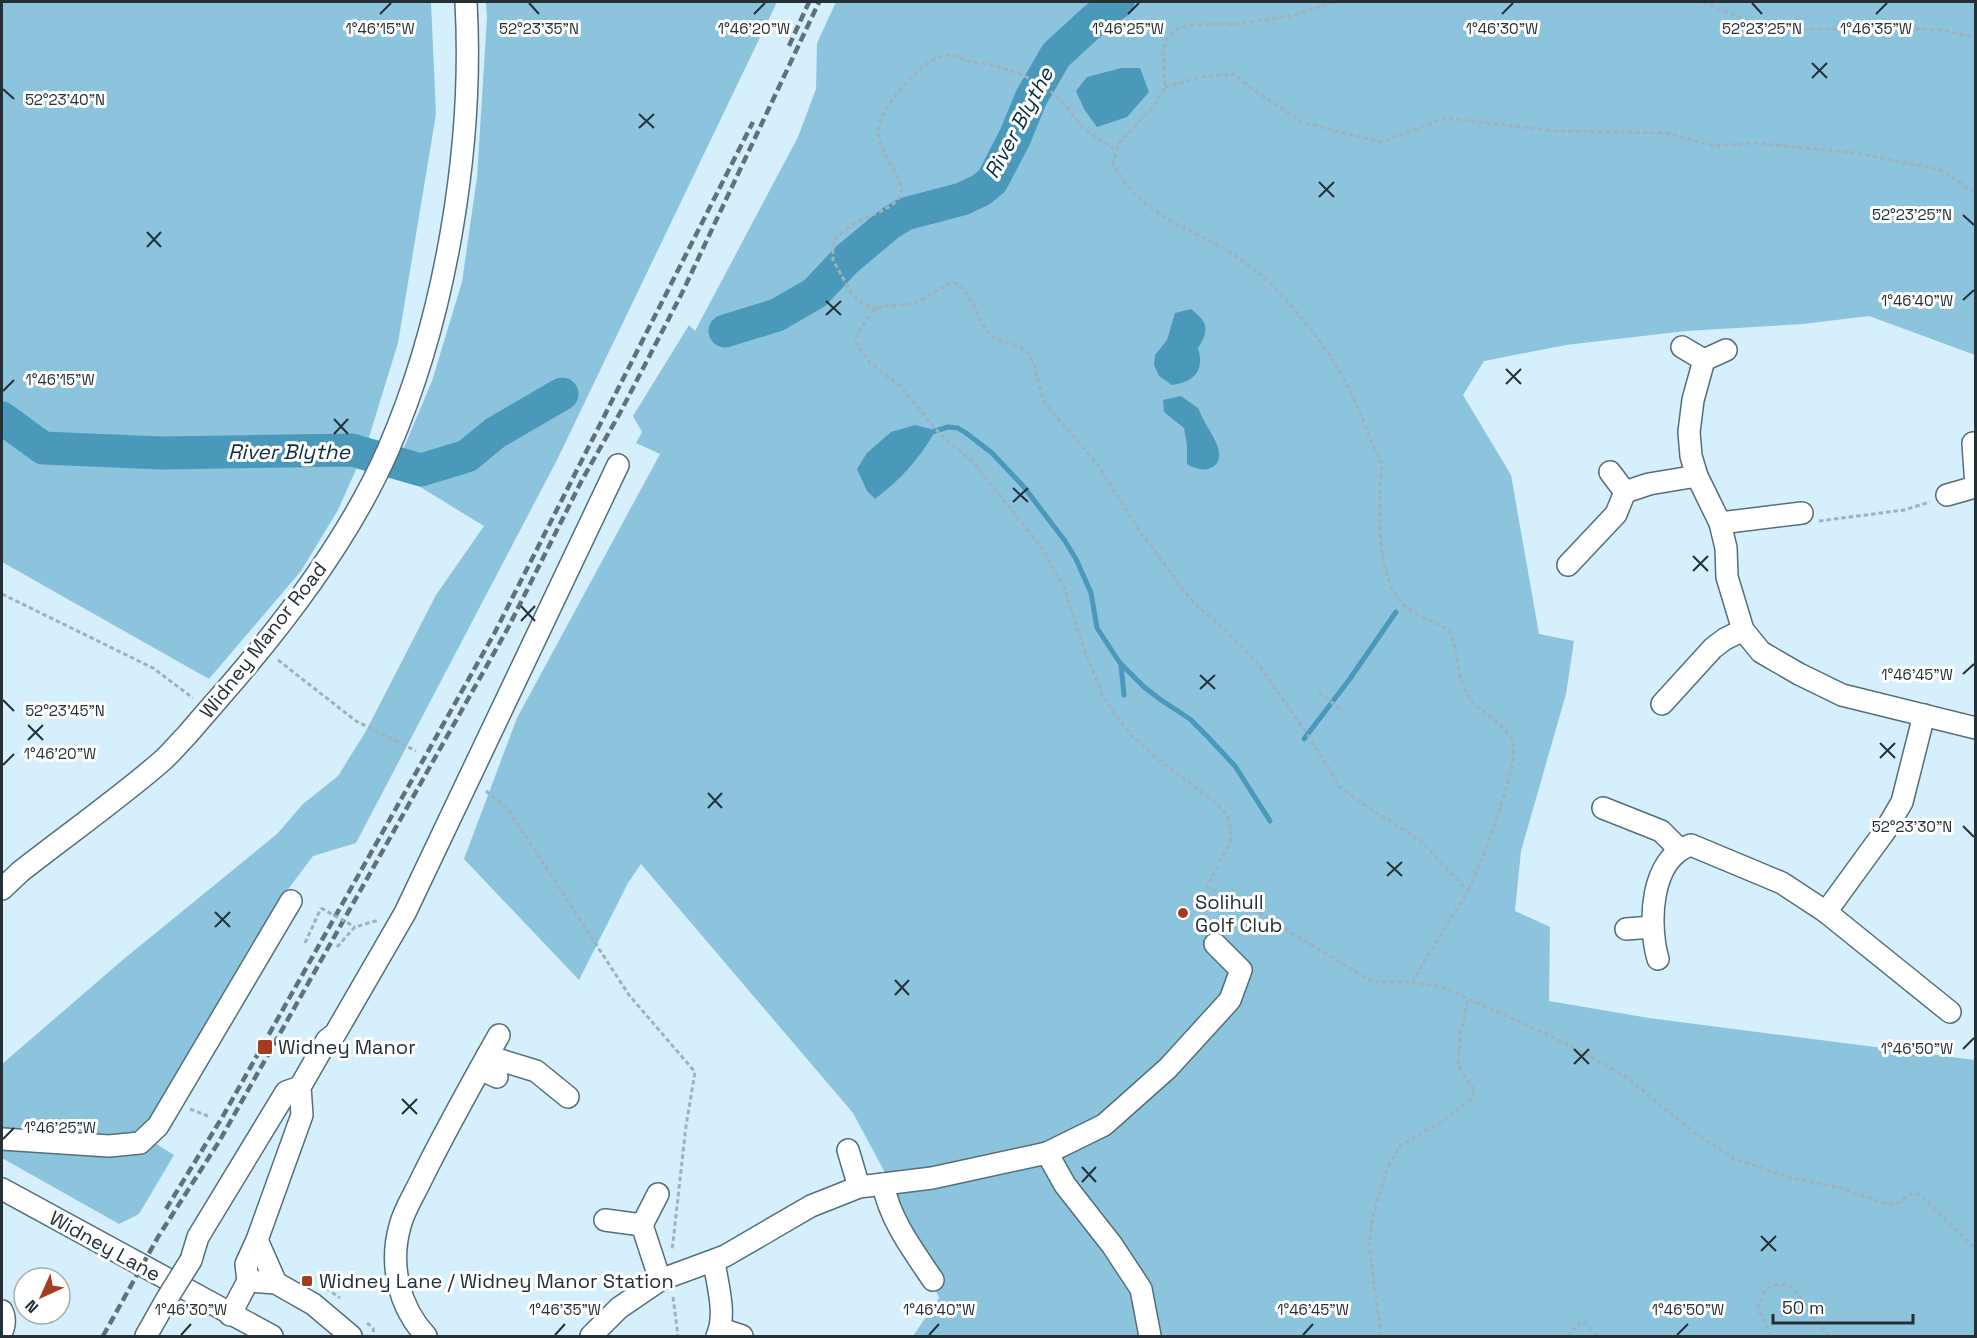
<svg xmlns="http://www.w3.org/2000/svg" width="1977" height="1338" viewBox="0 0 1977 1338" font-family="'Space Grotesk',sans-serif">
<rect width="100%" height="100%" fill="#d6effc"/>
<g fill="#8cc4de">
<polygon points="2,2 431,2 436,114 398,343 366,447 338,510 301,571 209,679 2,562"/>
<polygon points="486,2 777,2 557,460 356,843 313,856 289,888 142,1135 174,1155 139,1214 119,1224 2,1158 2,1064 125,958 277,834 303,804 338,776 366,731 436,595 484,526 394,471 432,381 462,282 477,177 487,17"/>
<polygon points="836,2 1975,2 1975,355 1869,316 1803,324 1686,331 1566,345 1484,361 1463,395 1511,475 1539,634 1574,641 1566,694 1521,851 1515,911 1550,927 1549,1001 1649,1018 1975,1060 1975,1336 913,1336 939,1298 890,1182 853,1113 641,864 628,883 579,980 464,859 517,718 660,454 636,443 642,432 633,416 689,325 695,331 798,137 816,89 817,43"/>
</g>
<g fill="#4a99ba">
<polygon points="1121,68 1140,68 1149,92 1127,117 1097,127 1084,109 1076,91 1087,77"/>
<path d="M1191,309C1208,322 1210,330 1198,348C1205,371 1194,382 1172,385L1159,376L1154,365L1155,355L1167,340L1175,313Z"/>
<path d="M1181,396L1199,409C1202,424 1231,453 1214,466C1210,469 1205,470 1200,469C1195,468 1191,467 1187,464V445L1184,428L1164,412L1163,400Z"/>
<path d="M915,425L931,429L933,435C918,460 899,481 875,499L867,491L857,469L867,453L891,432Z"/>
</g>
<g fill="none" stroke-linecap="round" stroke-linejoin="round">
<g stroke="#4a99ba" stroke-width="5">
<polyline points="932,432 948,427 958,428 966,433 992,453 1024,487 1065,541 1076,559 1091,593 1097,628 1120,663 1144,687 1161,700 1190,719 1207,736 1235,766 1270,821"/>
<polyline points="1121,665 1124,695"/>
<polyline points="1304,739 1349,680 1396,612"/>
</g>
<g stroke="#4a99ba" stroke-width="33">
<polyline points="725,331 777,315 815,293 847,259 890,223 905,214 962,199 981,190 992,181 1015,137 1031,98 1056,55 1094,20 1118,2"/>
<polyline points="2,418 43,448 162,453 352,450 421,470 467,456 495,433 562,394"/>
</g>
<g stroke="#526f7c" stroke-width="24">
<g id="minor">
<polyline points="1682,347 1704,360"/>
<polyline points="1726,350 1704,360 1693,400 1689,432 1691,456 1697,476 1720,523 1726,548 1727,577 1743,630 1761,652 1799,674 1842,695 1976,728"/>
<polyline points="1973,443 1976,487"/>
<polyline points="1610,472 1625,492"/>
<polyline points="1947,495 1975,487"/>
<polyline points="1720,523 1802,513"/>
<polyline points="1568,565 1616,514 1625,492 1649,484 1697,476"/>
<polyline points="1662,704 1713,648 1725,639 1743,630"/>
<polyline points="1603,808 1661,831 1679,849"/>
<path d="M2,889L20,872C67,835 117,800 162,761C171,753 179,743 187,735C204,715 221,696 238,676C296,608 352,532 388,450C446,317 474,146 466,2"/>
<polyline points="1826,912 1950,1012"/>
<polyline points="1626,929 1653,927"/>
<path d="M1658,959C1648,924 1650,858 1691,845L1782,883L1826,912L1885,831L1902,802L1924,715"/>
<polyline points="487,1056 536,1071 568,1097"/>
<polyline points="480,1069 497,1077"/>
<polyline points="2,1139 109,1146 140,1143 158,1126 291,901"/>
<polyline points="848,1150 859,1187"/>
<polyline points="1047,1153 1104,1125 1168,1068 1230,1000 1241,970 1215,944"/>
<path d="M883,1184C890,1220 912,1249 933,1280"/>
<polyline points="2,1189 272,1336"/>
<polyline points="605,1220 642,1225 660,1280"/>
<polyline points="642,1225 658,1194"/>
<polyline points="257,1240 276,1283"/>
<polyline points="191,1260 198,1237 286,1092 300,1087"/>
<path d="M714,1261C717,1284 727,1314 717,1336"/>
<polyline points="248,1281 246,1264 257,1240 302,1115 300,1087 327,1040 335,1034 405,913 618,465"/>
<path d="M2,1311C5,1317 5,1325 2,1331"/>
<polyline points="230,1315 248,1281 276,1283 313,1304 351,1336"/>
<polyline points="721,1329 742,1336"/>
<polyline points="146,1336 168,1297"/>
<path d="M426,1336C399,1307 389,1265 400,1226C404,1210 414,1195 421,1180C445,1131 472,1083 499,1035"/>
<polyline points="591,1336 619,1308 660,1280 725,1256 811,1206 859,1187 932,1178 1047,1153 1065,1185 1112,1245 1141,1289 1150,1336"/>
</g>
</g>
<g stroke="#9db2bd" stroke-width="3" stroke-dasharray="4.5 3" stroke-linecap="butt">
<path d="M1334,2L1291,16L1235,24L1189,25L1177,29L1168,37L1163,50L1165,87L1153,107L1119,143L1113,163C1133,206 1178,225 1218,245C1230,251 1241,260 1252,268C1276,285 1296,311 1314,334C1341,366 1359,407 1373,446C1375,451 1380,457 1381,462C1383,470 1380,481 1380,490C1380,526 1377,574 1402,603C1414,616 1434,621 1449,630C1459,650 1456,672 1466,692C1475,710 1507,724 1513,742C1520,764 1480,866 1468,891"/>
<polyline points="1703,2 1772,30 1889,28 1943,30 1976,38"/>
<polyline points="1165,87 1206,76 1234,74 1251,88 1302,122 1381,142 1445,118 1556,131 1667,133 1714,146 1755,143 1857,153 1941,170 1976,194"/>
<path d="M953,282C975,293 975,320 991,335C1001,345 1020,343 1028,354C1040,369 1036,390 1048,407L1097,464L1141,533L1189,597L1198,607L1218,623L1256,661L1310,738L1340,787L1362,803L1421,841L1468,891L1412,982H1373L1244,904L1207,887L1230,842L1231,828L1227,815L1212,800L1155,757L1131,735L1114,713L1102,694L1083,646L1064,587L1042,548L974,463L940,434L899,385L870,363L856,343L857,334L872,312L883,306L905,305L918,302L946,285Z"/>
<path d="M877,309L866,305L853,296L833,260V241C838,236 844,230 850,226C864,216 892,211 900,196C908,182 876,151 878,129C881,112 895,95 906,83C916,71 928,61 942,56C952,53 959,58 969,61C976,63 984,63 991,65C1013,70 1039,81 1056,96C1067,105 1073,118 1083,127C1092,137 1107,142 1117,151"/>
<polyline points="1819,521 1904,510 1930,502"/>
<polyline points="2,594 153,668 193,698"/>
<polyline points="278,660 356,721 416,751"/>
<polyline points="1319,692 1345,713"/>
<polyline points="486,791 508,809 629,995 695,1072 686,1126 672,1251"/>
<polyline points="305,943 321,908"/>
<polyline points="337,947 355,927 379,920"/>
<polyline points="1412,982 1443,987 1561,1041 1625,1076 1695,1133 1735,1159 1791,1178 1841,1188 1884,1203 1896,1204 1911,1194 1919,1194 1976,1249"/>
<polyline points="190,1109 208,1116"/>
<polyline points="326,1288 340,1298"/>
<polyline points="673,1297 678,1336"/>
<polyline points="367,1323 373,1328 374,1336"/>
<polyline points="1381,1336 1369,1245 1373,1217 1387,1169 1401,1145 1441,1122 1471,1099 1475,1092 1458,1065 1460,1037 1468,998"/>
<polyline points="1567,1336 1582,1321 1598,1336"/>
<path d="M1771,1336L1758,1308L1766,1289C1790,1277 1796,1291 1808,1309C1814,1319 1822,1327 1829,1336"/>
</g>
<use href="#minor" stroke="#fff" stroke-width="21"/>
<g stroke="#61717a" stroke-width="4.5" stroke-dasharray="9 4.5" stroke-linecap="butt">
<polyline points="789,46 809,2"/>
<polyline points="166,1209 223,1116 494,634 753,122"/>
<polyline points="103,1336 158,1237 220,1140 508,628 582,480 621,411 682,293 819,2"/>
</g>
<g stroke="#526f7c" stroke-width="24" stroke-linecap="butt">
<polyline id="minor-bridge" points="168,1297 191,1260"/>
</g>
<polyline stroke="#9db2bd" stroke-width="3" stroke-dasharray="4.5 3" stroke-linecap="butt" points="321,908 355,927"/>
<use href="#minor-bridge" stroke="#fff" stroke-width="21"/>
</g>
<path fill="none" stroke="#243036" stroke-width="2" d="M529,3L539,14M1752,3L1762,14M380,14L391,3M754,14L765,3M1128,14L1139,3M1502,14L1513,3M1876,14L1887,3M1812,63L1827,78M1812,78L1827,63M3,89L14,99M639,114L654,128M639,128L654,114M1319,182L1334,197M1319,197L1334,182M1963,215L1974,225M147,232L161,247M147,247L161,232M1963,300L1974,290M826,301L841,315M826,315L841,301M1506,369L1521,384M1506,384L1521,369M3,391L14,380M334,419L348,434M334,434L348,419M1013,488L1028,502M1013,502L1028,488M1693,556L1708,571M1693,571L1708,556M521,606L535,621M521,621L535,606M1963,674L1974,664M1200,675L1215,689M1200,689L1215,675M3,700L14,711M28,725L43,740M28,740L43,725M1880,743L1895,758M1880,758L1895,743M3,765L14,754M708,793L722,808M708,808L722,793M1963,826L1974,837M1387,862L1402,876M1387,876L1402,862M215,912L230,927M215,927L230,912M895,980L909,995M895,995L909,980M1574,1049L1589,1064M1963,1049L1974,1038M1574,1064L1589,1049M402,1099L417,1114M402,1114L417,1099M3,1139L14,1128M1082,1167L1096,1182M1082,1182L1096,1167M1761,1236L1776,1251M1761,1251L1776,1236M181,1335L191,1324M555,1335L565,1324M929,1335L939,1324M1303,1335L1313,1324M1677,1335L1688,1324"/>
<g fill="#a53c22" stroke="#fff" stroke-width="2">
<circle cx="1183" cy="913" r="6"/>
<rect x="257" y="1039" width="16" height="16" rx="3"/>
<rect x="301" y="1275" width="12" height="12" rx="3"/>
</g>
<g text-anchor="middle" stroke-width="6" stroke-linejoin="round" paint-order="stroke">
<g font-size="20" fill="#243036" stroke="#fff">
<text transform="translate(263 640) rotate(-52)" y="7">Widney Manor Road</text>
<text transform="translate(105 1246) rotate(29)" y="7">Widney Lane</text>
</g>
<g font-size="20" fill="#243036" stroke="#fff" text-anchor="start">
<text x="1195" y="909">Solihull<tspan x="1195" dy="23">Golf Club</tspan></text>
<text x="278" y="1054">Widney Manor</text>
<text x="319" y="1288">Widney Lane / Widney Manor Station</text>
</g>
<g font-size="21" font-style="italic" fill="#092f3e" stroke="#fff">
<text transform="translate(1019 123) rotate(-62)" y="7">River Blythe</text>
<text x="289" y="459">River Blythe</text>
</g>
</g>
<g font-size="15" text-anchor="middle" fill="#243036" stroke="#fff" stroke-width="6" stroke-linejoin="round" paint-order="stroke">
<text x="380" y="34">1°46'15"W</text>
<text x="539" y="34">52°23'35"N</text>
<text x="754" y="34">1°46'20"W</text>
<text x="1128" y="34">1°46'25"W</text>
<text x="1502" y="34">1°46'30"W</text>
<text x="1762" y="34">52°23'25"N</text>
<text x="1876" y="34">1°46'35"W</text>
<text x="65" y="105">52°23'40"N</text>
<text x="1912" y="220">52°23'25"N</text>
<text x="1917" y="306">1°46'40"W</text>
<text x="60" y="385">1°46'15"W</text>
<text x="1917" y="680">1°46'45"W</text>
<text x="65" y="716">52°23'45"N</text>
<text x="60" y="759">1°46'20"W</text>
<text x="1912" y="832">52°23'30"N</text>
<text x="1917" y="1054">1°46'50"W</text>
<text x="60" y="1133">1°46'25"W</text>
<text x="191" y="1315">1°46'30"W</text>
<text x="565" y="1315">1°46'35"W</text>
<text x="939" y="1315">1°46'40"W</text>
<text x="1313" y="1315">1°46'45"W</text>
<text x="1688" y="1315">1°46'50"W</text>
</g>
<rect width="1977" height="1338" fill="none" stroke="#243036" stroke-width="6"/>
<g transform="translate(42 1296) rotate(225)"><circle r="28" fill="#ffffff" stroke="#a7acaf" stroke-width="1.5"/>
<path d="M0-4.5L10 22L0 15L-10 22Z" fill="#a53c22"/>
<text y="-9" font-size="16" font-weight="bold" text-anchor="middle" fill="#243036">N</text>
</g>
<path d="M1773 1314v9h140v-9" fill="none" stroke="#243036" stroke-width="3"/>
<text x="1782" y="1314" font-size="18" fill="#243036" stroke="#ffffff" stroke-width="4.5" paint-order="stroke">50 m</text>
</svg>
